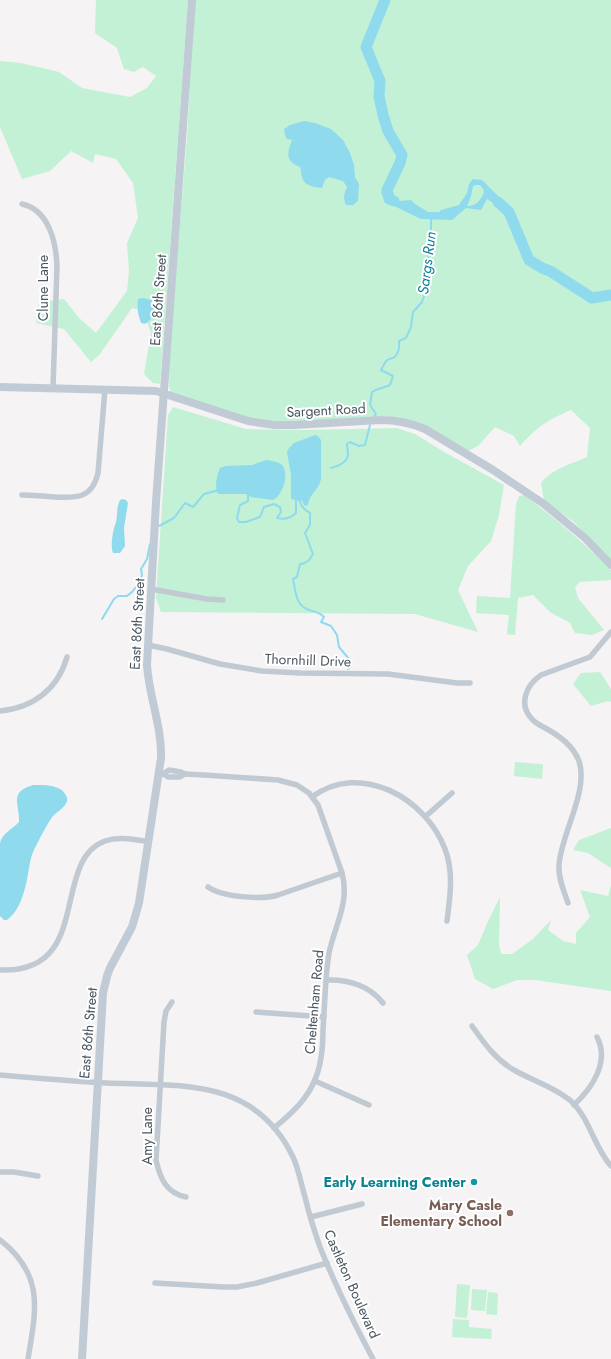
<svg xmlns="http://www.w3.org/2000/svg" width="611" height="1359" viewBox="0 0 611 1359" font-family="Jost,sans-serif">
<rect width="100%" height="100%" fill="#f5f3f3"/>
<g fill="#c3f1d5">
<polygon points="96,0 188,0 160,384 153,383 144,374 151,333 143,311 132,308 100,354 91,362 64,329 36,323 39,302 64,299 79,318 96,333 127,291 129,271 127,243 138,218 133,183 116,159 95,154 93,163 71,151 50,171 22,179 0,127 0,61 21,63 59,72 82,88 130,97 147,88 156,76 143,67 134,72 124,69 117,48 95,33"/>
<path d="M195,0H611V561L573,521L544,501L541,483C551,469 572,464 587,457L590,428L571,410C547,420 537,427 520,446L514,436L495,427L478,446L468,451L425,426L398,417L379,416L298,422L255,420L171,393L169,386L170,346L187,137Z"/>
<polygon points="173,407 246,429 305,430 397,428 415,434 446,453 504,485 499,515 491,541 468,566 458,590 478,632 415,614 161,612 156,598 168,415"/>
<path d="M524,495C555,518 584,543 611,570V580L580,582L575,587L578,598L604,630L592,635L575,633L570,623L550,612L533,595L518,598L515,635L507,634L509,615L476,613L477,596L510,598L516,504L519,496Z"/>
<polygon points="600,672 611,689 611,702 608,701 591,706 573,684 581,673"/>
<polygon points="515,762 542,764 543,766 542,779 514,776"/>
<polygon points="611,828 611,868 588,853 573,850 579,840"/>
<polygon points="611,885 611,991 535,980 517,980 493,989 475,979 467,955 478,945 489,919 500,897 499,945 501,954 512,954 533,939 551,920 548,930 563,941 576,944 576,933 590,917 580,890 608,896"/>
<polygon points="457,1284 470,1285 467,1318 455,1317"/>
<polygon points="472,1289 487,1290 485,1311 471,1310"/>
<polygon points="488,1292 498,1293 497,1315 486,1314"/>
<polygon points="453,1319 469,1320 469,1327 492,1329 491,1339 452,1337"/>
</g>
<g fill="#90daee" fill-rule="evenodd">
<path d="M304,121L315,123L331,129L343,140L350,153L354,165L355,177L359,184L358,201L353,205H346C343,198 344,194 347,187L343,181L329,177L325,180L322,188C314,187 304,186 302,177C300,173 302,171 300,167C285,161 287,153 292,140L287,139L285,135L284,129L290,125Z"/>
<path d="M473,179L482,180L500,198L507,203L513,210L505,214L495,204L487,199L481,210L466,208L452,220L421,219L388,203L381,193L383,189L393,192L394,195L399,201L411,200L415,204L428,212H439L441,210L459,205L467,193L469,184ZM476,185H480L483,189L484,193C479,201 477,206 467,206L471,196L473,186Z"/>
<path d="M143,298L155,301C156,311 153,319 145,324L141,323C138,315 137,308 138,299Z"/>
<path d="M315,435L318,436L321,440V479C319,490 309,494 308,505L306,506L304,505L302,501L291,499V475L287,452L289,448L294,443Z"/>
<path d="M266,460C271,461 278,461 282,465C288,471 285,487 280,493C279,496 276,498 273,500L251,497L246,494H218C214,487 217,475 220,468L226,466L252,465Z"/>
<path d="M123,499L126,500L128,503L124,528L125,546L120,553H113C110,545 113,530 116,522C118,514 116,508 120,500Z"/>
<path d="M33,785C44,785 63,784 67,798C69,805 58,811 53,816C48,822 38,842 34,850C31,856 30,862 29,868C26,886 22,909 7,920H4L0,916V843C2,833 13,829 19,822C20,803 8,793 33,785Z"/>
</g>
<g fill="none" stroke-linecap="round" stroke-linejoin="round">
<g stroke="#90daee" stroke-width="2">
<path d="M374,417L376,414L370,405L372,392C378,388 384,388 390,385L393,376L381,370L386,361L389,359C398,358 400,349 399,341L406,338L411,327L413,312L422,302L426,291L427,284L425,278V267L431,248V219"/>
<path d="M331,468C337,467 348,462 348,454C348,450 347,448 347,444L350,442L359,446L365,445L370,425"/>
<path d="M248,494V501L240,505L237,518L239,522H246L260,517L264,507L274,504L280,507L281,512L277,518C285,520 291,518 296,513V499"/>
<path d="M299,500C301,506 304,510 310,513V525L305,533L313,554C310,560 306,564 300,564L297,577L293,579C296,592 295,605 309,610C316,612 319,612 324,617L321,622L331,626L337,635L339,647L349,659L351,666L348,669"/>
<polyline points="159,526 174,518 185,503 193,507 204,494 219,490"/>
<polyline points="102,619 114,599 118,596 127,596 132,592 140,582 142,575 141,569 147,559 150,544"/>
</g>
<g stroke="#90daee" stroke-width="11">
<polyline points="385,0 366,47 380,81 379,96 383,115 388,131 402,155 400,163 387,190 389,199 394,201"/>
<polyline points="498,202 509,212 529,260 542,268 550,271 592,298 611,295"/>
</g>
<g stroke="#c1cad2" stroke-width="5.5">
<path d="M22,204C49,210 56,242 57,266L53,388"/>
<path d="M22,495C33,495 43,496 54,497C76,498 92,499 98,473L105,389"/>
<polyline points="151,589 207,599 223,600"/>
<polyline points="148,645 167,649 220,664 262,671 300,673 388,674 457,683 470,683"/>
<path d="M0,711C33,708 58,689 67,657"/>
<path d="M158,774H163L168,777H180L185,774L204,775L278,780L297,785L309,793L318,805L342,873C350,902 335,925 329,953C325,977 325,1004 323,1029C323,1045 322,1062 316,1077C308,1099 292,1113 274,1128"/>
<polyline points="163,774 169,770 181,772 185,774"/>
<path d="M312,797C360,761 426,798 445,849C454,872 450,897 447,921"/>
<polyline points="426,816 452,793"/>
<path d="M208,887C222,897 261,900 278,895L342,873"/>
<path d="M568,903C564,891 558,878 559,865C561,834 589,791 579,761C573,746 561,737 547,729C542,726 536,724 532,719C518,705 526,685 541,675L590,657L611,632"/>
<path d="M0,970C94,974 50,861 105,841C119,836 134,840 148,841"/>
<path d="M327,980C348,979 370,986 383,1003"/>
<path d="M172,1002L166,1011L164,1022L156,1160C160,1178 166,1193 186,1197"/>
<polyline points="256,1012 324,1017"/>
<path d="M472,1026C484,1043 496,1060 514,1070C533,1081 555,1087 571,1101C590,1119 594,1147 611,1166"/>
<path d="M0,1075C35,1078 70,1081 106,1083C180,1086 255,1077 293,1157C299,1170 301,1184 305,1197C309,1214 314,1230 320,1247C335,1285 354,1323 373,1359"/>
<polyline points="315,1081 369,1105"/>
<path d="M574,1105C592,1088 610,1062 597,1037"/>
<polyline points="0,1172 14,1172 38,1176"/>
<polyline points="311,1217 362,1204"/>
<path d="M0,1240C45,1275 36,1310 28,1359"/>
<polyline points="155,1283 223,1287 237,1287 257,1283 327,1263"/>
</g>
<g stroke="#c1cbd6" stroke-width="8">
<path d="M0,387L156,391L248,421L274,425H294L380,420C396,420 411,423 425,429L493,470L544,504L585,538L611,565"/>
<path d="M82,1359L103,993L107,976L110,968L132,927L139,903L161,758C162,726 149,697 147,665L156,502L192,0"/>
</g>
</g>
<circle fill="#0f9aa8" stroke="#fff" stroke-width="1.5" cx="474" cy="1182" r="4"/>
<circle fill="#8d6e63" stroke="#fff" stroke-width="1.5" cx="510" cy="1213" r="4"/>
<g text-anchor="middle" stroke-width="4" stroke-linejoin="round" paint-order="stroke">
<g font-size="14" fill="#4a5661" stroke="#fff">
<text transform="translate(43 288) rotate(-90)" y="5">Clune Lane</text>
<text transform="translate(158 300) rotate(-86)" y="5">East 86th Street</text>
<text transform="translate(326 410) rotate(-3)" y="5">Sargent Road</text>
<text transform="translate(137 624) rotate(-87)" y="5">East 86th Street</text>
<text transform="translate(308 660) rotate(2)" y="5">Thornhill Drive</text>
<text transform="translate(314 1002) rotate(-85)" y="5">Cheltenham Road</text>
<text transform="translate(88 1033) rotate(-85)" y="5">East 86th Street</text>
<text transform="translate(147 1136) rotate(-90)" y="5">Amy Lane</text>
<text transform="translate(352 1284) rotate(66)" y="5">Castleton Boulevard</text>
</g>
<g font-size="14" font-weight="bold" fill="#0d838f" stroke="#fff" text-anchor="end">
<text x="466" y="1187">Early Learning Center</text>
</g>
<g font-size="14" font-weight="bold" fill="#785e54" stroke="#fff" text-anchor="end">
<text x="502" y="1210">Mary Casle<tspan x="502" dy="16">Elementary School</tspan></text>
</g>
<g font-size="15" font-style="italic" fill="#0c7c9b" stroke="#fff">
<text transform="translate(427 263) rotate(-83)" y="5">Sargs Run</text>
</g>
</g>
</svg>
